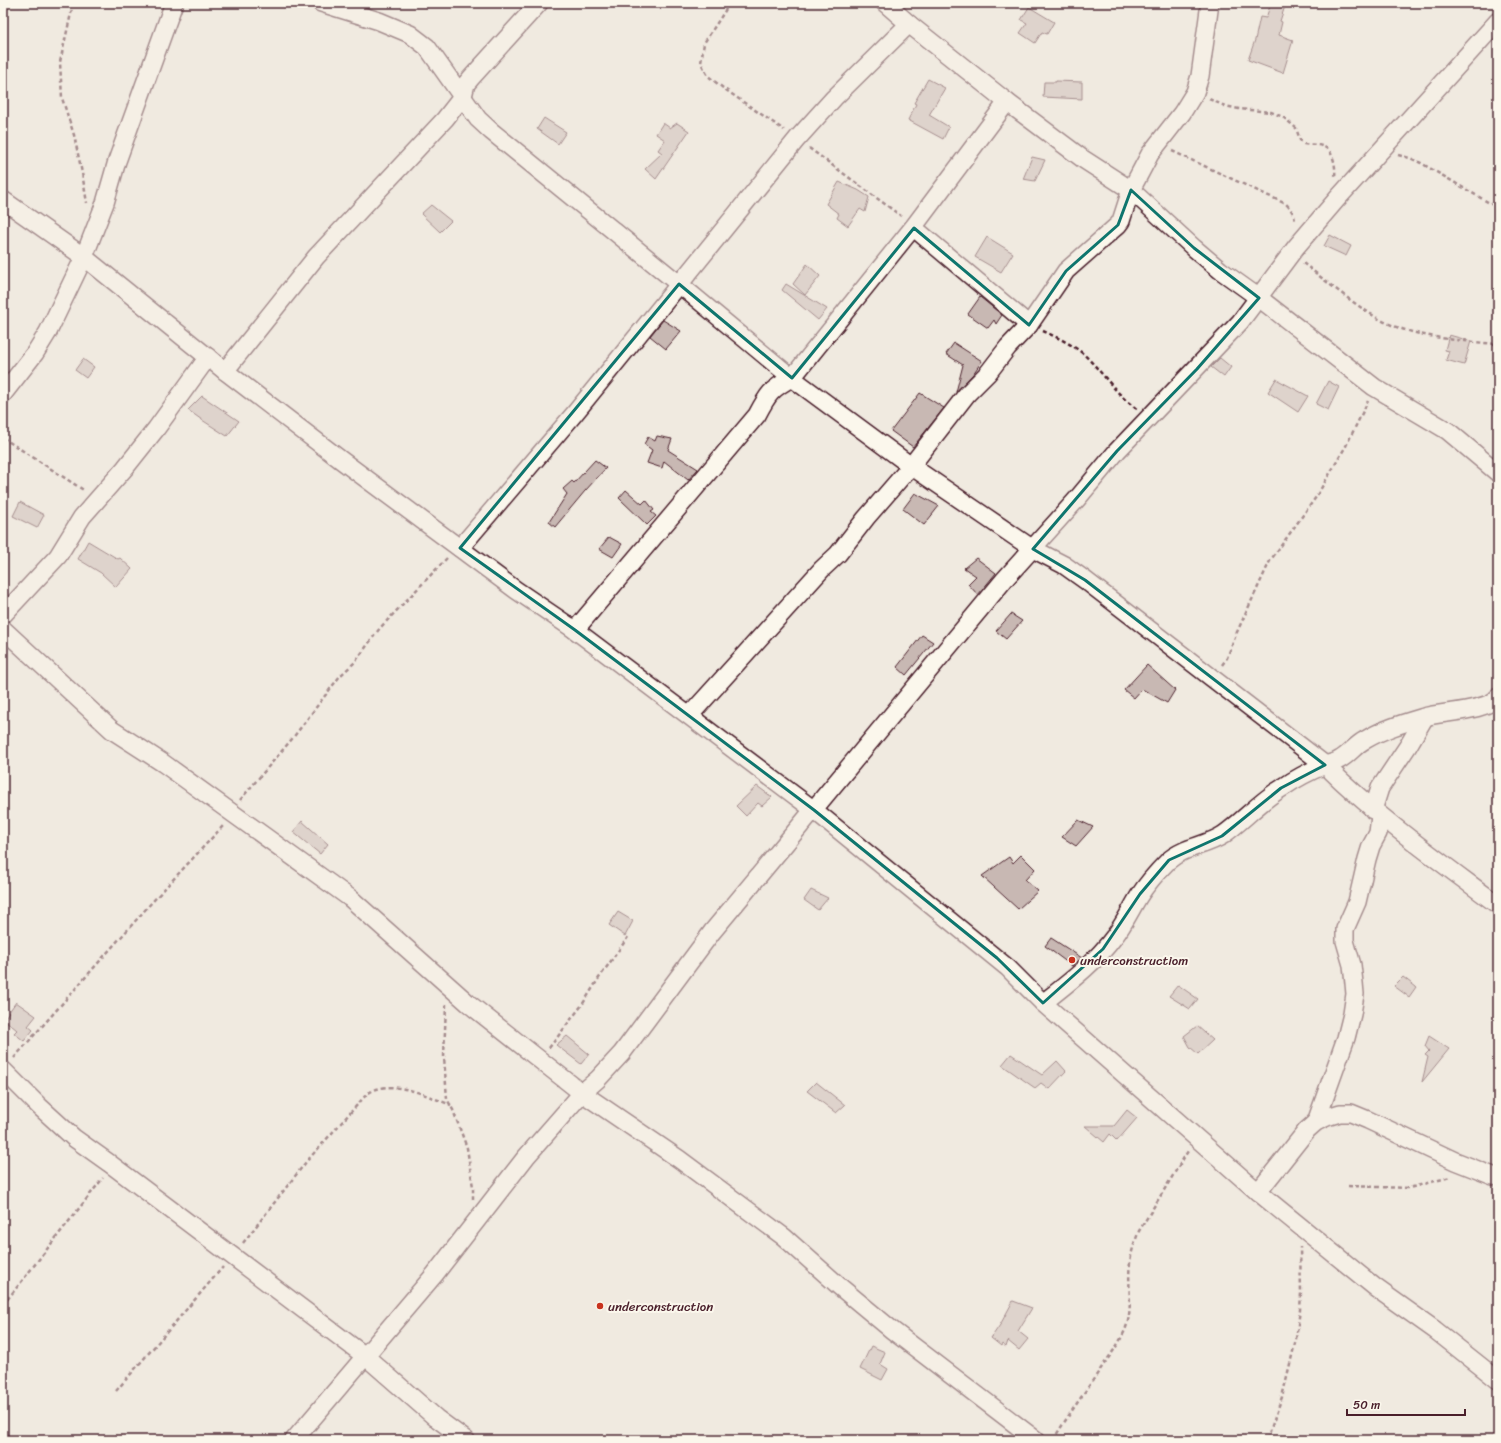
<svg xmlns="http://www.w3.org/2000/svg" width="1501" height="1443" viewBox="0 0 1501 1443" font-family="Sriracha,sans-serif">
<rect width="100%" height="100%" fill="#f0eae0"/>
<filter id="ink" filterUnits="userSpaceOnUse"><feTurbulence type="fractalNoise" baseFrequency=".025" numOctaves="2"/><feDisplacementMap in="SourceGraphic" scale="8" xChannelSelector="R" yChannelSelector="G"/><feConvolveMatrix kernelMatrix="1 2 1 2 8 2 1 2 1" color-interpolation-filters="sRGB"/></filter>
<g filter="url(#ink)">
<g fill="#c8b8b3" stroke="#4a1f2b">
<polygon points="1271,3 1286,3 1280,21 1282,22 1279,35 1293,40 1283,73 1248,60 1255,40 1260,17 1266,18"/>
<polygon points="1029,7 1054,22 1047,34 1042,32 1035,43 1020,33 1027,23 1021,20"/>
<polygon points="928,79 945,88 929,115 949,127 943,139 908,120 916,104 914,103"/>
<polygon points="1056,81 1082,82 1082,99 1043,97 1044,82 1056,82"/>
<polygon points="544,118 566,132 558,144 537,129"/>
<polygon points="663,123 670,128 677,123 689,131 656,179 645,169 662,153 658,150 665,140 656,134"/>
<polygon points="1032,157 1045,160 1035,181 1023,179"/>
<polygon points="839,182 858,190 869,197 865,212 860,209 848,226 837,218 839,214 826,204"/>
<polygon points="431,205 451,221 440,232 421,214"/>
<polygon points="1330,235 1351,246 1346,256 1324,246"/>
<polygon points="987,237 1013,253 1001,272 975,257"/>
<polygon points="807,264 820,276 805,295 793,284"/>
<polygon points="786,284 827,309 818,320 782,290"/>
<polygon points="980,297 1002,315 996,324 994,320 988,328 968,314"/>
<polygon points="663,320 681,331 666,349 650,336"/>
<polygon points="1449,335 1471,341 1464,365 1446,360 1449,351 1445,350"/>
<polygon points="954,343 982,361 973,374 956,392 963,365 946,354"/>
<polygon points="1220,358 1231,367 1224,377 1211,367"/>
<polygon points="83,359 94,367 86,378 75,370"/>
<polygon points="1276,379 1308,396 1298,412 1268,392"/>
<polygon points="1328,381 1339,387 1328,410 1316,404"/>
<polygon points="920,393 944,408 913,447 891,431"/>
<polygon points="202,396 239,421 227,436 202,420 188,410"/>
<polygon points="657,436 672,439 668,450 698,469 688,480 664,461 662,468 647,463 652,450 644,444 648,437 655,441"/>
<polygon points="595,460 606,468 585,491 555,527 549,522 567,494 563,489 572,481 574,483"/>
<polygon points="626,490 642,504 646,500 654,510 651,512 656,516 647,525 619,498"/>
<polygon points="915,493 939,506 924,525 903,509"/>
<polygon points="20,502 44,515 37,528 13,516"/>
<polygon points="609,537 622,544 613,557 599,549"/>
<polygon points="88,541 118,559 120,558 132,569 116,587 101,573 78,559"/>
<polygon points="976,558 996,573 978,595 968,584 976,576 964,568"/>
<polygon points="1011,614 1022,621 1006,639 996,631"/>
<polygon points="922,635 933,642 906,675 897,667"/>
<polygon points="1147,665 1175,690 1167,703 1142,689 1134,698 1124,690"/>
<polygon points="757,786 772,797 762,806 758,803 746,816 736,806"/>
<polygon points="1078,820 1093,827 1076,846 1062,837"/>
<polygon points="302,821 328,844 320,854 293,832"/>
<polygon points="1021,855 1035,869 1025,880 1038,891 1018,909 982,876 1009,857 1013,863"/>
<polygon points="811,890 828,898 818,910 804,900"/>
<polygon points="618,912 633,921 625,936 609,925"/>
<polygon points="1051,938 1082,958 1072,966 1045,946"/>
<polygon points="1403,977 1416,987 1409,997 1394,986"/>
<polygon points="1178,985 1198,999 1190,1009 1169,996"/>
<polygon points="16,1002 36,1016 28,1026 33,1030 24,1041 14,1033 17,1030 6,1021 6,1016"/>
<polygon points="1197,1026 1213,1040 1198,1054 1190,1047 1184,1036"/>
<polygon points="567,1036 589,1054 581,1064 556,1045"/>
<polygon points="1429,1036 1449,1049 1422,1082 1428,1057 1425,1055 1429,1051 1425,1046"/>
<polygon points="1011,1054 1042,1075 1057,1061 1066,1071 1049,1089 1041,1083 1035,1088 1002,1065"/>
<polygon points="816,1082 845,1105 836,1113 807,1091"/>
<polygon points="1127,1110 1137,1118 1117,1141 1110,1134 1104,1142 1085,1126 1114,1126"/>
<polygon points="1013,1301 1032,1308 1018,1331 1028,1339 1019,1350 1008,1341 1006,1347 1002,1344 1001,1346 991,1338 1000,1325"/>
<polygon points="871,1346 885,1352 880,1364 888,1369 882,1380 860,1369"/>
</g>
<g fill="none" stroke-linecap="round" stroke-linejoin="round">
<g stroke="#4a1f2b" stroke-width="20">
<g id="minor">
<path d="M321,3L379,21L410,34L427,47L478,119L491,131L679,284L792,378L911,466L1033,549L1064,565L1085,580L1325,765C1378,818 1438,860 1498,905"/>
<polyline points="885,3 909,24 1007,102 1083,159 1131,190 1194,248 1220,270 1259,298 1374,387 1448,431 1498,473"/>
<polyline points="3,200 84,257 225,371 341,460 516,590 575,630 814,810 1008,968 1043,1003 1258,1192 1376,1288 1435,1330 1498,1380"/>
<polyline points="914,228 1029,325"/>
<polyline points="225,371 316,257 445,119 463,96 466,84 471,78 539,3"/>
<polyline points="3,394 35,353 48,332 84,257 105,203 117,161 174,3"/>
<polyline points="460,548 575,413 797,139 834,98 909,24"/>
<polyline points="3,615 58,556 82,517 125,468 156,429 208,357"/>
<polyline points="3,629 112,730 163,763 350,898 468,1003 540,1060 582,1093 679,1159 784,1237 839,1286 892,1330 1036,1440"/>
<path d="M575,630L757,415C768,394 771,389 792,378L915,225L1007,102"/>
<polyline points="690,715 822,569 838,554 866,518 911,466 967,394 988,373 1008,347 1029,325 1066,271 1118,225 1121,221 1131,190 1150,154 1182,113 1195,92 1200,76 1210,3"/>
<polyline points="1373,810 1380,788 1408,746 1425,717"/>
<path d="M1043,1003C1068,983 1095,963 1114,937C1124,924 1131,909 1139,896C1146,885 1159,870 1168,861C1183,847 1206,846 1223,835C1243,821 1260,801 1282,788C1295,779 1310,771 1325,765C1329,763 1335,763 1339,760C1349,755 1355,745 1365,740C1383,729 1404,723 1424,717C1441,712 1489,711 1498,697"/>
<polyline points="3,1070 40,1107 74,1138 109,1163 365,1356 436,1418 466,1440"/>
<polyline points="1316,1122 1346,1038 1352,1014 1355,994 1354,983 1352,965 1345,941 1345,929 1357,902 1367,859 1371,846 1378,833 1380,816"/>
<polyline points="1258,1192 1307,1130 1316,1122 1327,1117 1340,1113 1351,1113 1368,1120 1455,1161 1493,1176 1498,1177"/>
<polyline points="294,1440 435,1274 526,1157 582,1093 598,1079 622,1053 712,932 1004,580 1077,499 1117,451 1240,322 1296,247 1337,199 1498,21"/>
</g>
</g>
<g stroke="#4a1f2b" stroke-width="2.5" stroke-dasharray="4 3" stroke-linecap="butt">
<polyline points="72,3 72,9 60,62 62,98 74,135 82,173 87,203"/>
<polyline points="730,3 704,43 701,63 708,76 723,88 784,130"/>
<path d="M1209,99L1225,106L1239,109L1271,112L1283,117L1296,128L1300,140L1304,144C1310,145 1319,144 1324,147C1334,151 1336,168 1335,177"/>
<polyline points="809,148 901,216"/>
<path d="M1172,151L1286,204C1291,209 1295,215 1295,222"/>
<polyline points="1398,155 1410,158 1421,163 1498,208"/>
<path d="M1303,263C1327,282 1352,303 1379,319C1414,338 1457,340 1495,344"/>
<path d="M1043,331C1056,337 1070,343 1081,352C1101,369 1114,393 1137,409"/>
<polyline points="3,438 85,491"/>
<polyline points="1222,665 1227,658 1237,632 1270,561 1316,497 1346,446 1368,401"/>
<polyline points="240,800 292,739 340,676 355,662 380,628 447,558"/>
<polyline points="446,1004 444,1057 447,1099 453,1110 467,1148 473,1187 473,1199"/>
<polyline points="549,1048 582,1005 599,978 628,937"/>
<polyline points="14,1058 153,901 223,826"/>
<polyline points="1348,1186 1409,1188 1450,1177"/>
<path d="M243,1243L306,1162L367,1094C390,1077 427,1096 451,1105"/>
<polyline points="3,1305 103,1178"/>
<polyline points="116,1391 223,1267"/>
<path d="M1053,1440C1069,1414 1087,1389 1104,1364C1112,1353 1120,1342 1125,1330C1134,1309 1127,1285 1130,1263C1131,1252 1135,1241 1139,1231L1188,1151"/>
<polyline points="1267,1440 1282,1397 1296,1339 1300,1310 1301,1293 1300,1247"/>
</g>
<use href="#minor" stroke="#fbf7ec" stroke-width="17"/>
</g>
</g>
<path d="M0 0H1501V1443H0ZM1131,190L1194,248L1259,298L1197,369L1117,451L1033,549L1085,580L1325,765L1281,788L1222,836L1169,860L1140,894L1103,949L1043,1003L997,958L814,810L575,630L460,548L679,284L792,378L914,228L1029,325L1066,271L1118,225Z" fill="#f0eae0" fill-opacity=".55" fill-rule="evenodd"/>
<path fill="none" stroke="#0f766e" stroke-width="3" stroke-linejoin="round" d="M1131,190L1194,248L1259,298L1197,369L1117,451L1033,549L1085,580L1325,765L1281,788L1222,836L1169,860L1140,894L1103,949L1043,1003L997,958L814,810L575,630L460,548L679,284L792,378L914,228L1029,325L1066,271L1118,225Z"/>
<g fill="#c8321e" stroke="#fbf7ec" stroke-width="1.5">
<circle cx="1072" cy="960" r="4"/>
<circle cx="600" cy="1306" r="4"/>
</g>
<g text-anchor="middle" stroke-width="4" stroke-linejoin="round" paint-order="stroke">
<g font-size="13" fill="#4a1f2b" stroke="#fbf7ec" text-anchor="start">
<text x="1080" y="965">underconstructiom</text>
<text x="608" y="1311">underconstruction</text>
</g>
</g>
<rect width="1501" height="1443" fill="none" stroke="#fbf7ec" stroke-width="16"/>
<rect x="8" y="8" width="1485" height="1427" fill="none" stroke="#4a1f2b" stroke-width="1.5" filter="url(#ink)"/>
<path d="M1347 1409v6h118v-6" fill="none" stroke="#4a1f2b" stroke-width="2"/>
<text x="1353" y="1409" font-size="12" fill="#4a1f2b" stroke="#fbf7ec" stroke-width="3" paint-order="stroke">50 m</text>
</svg>
